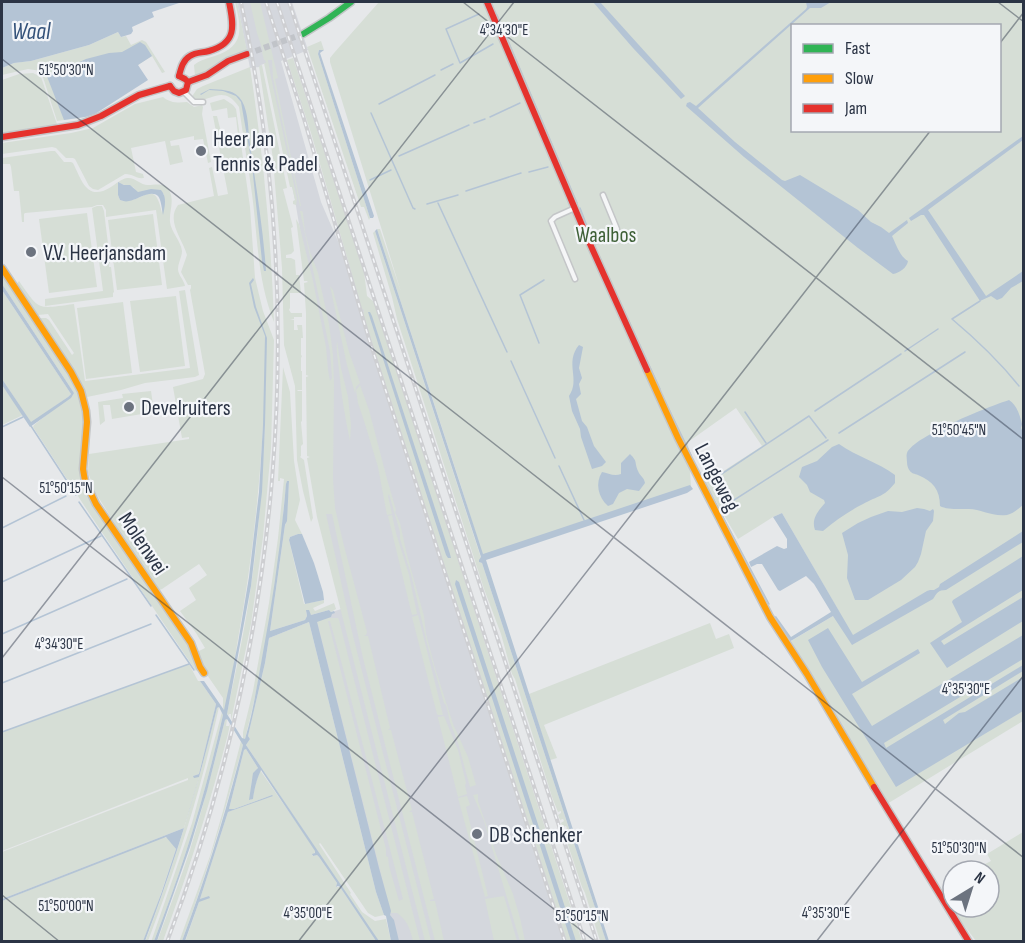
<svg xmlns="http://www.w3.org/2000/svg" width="1025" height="943" viewBox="0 0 1025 943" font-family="'Sofia Sans Condensed',sans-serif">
<rect width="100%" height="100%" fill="#e6e8ea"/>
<polygon fill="#d4d7dd" points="237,2 292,2 308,50 281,61 321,202 369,313 574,941 394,941 312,619 341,609 313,481 310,457 308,392 310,351 308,283 305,260 295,200 266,63 261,65 260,67 250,68"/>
<g fill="#d6ded6" fill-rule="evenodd">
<path d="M235,2H237L247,51C241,53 234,54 228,57C216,64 210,72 195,76L194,65C200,60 208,58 215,56C246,46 241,27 235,2Z"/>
<polygon points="250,2 260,2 278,78 275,79 301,206 300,206 273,78 272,60 268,60 271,77 297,199 296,205 293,204 293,201 295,200 292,187 290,187 264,63 266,63 265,60 264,60 262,52 263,51 257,33"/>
<path d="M379,2H1023V721L887,804L791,641L833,616L841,615L782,513L773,517L738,539L705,483L762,446L736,408L688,442L691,486L483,557L461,486L377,229H380L401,292L330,62V58L334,53ZM792,26H1000V130H792Z"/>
<polygon points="118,32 121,37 126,36 131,45 142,40 146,42 165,72 162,73 152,56 138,65 95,114 91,116 57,121 41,71 28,69 2,75 2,68 14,63 31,61 89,45"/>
<polygon points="321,41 324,50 319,50 318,54 370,218 369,220 364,207 361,207 307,47"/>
<polygon points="293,58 364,271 367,296 374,302 582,941 567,941 377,358 363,314 364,310 362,309 311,133 287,60"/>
<polygon points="262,65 287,188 283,189 293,227 291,228 294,251 291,254 286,255 286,258 291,258 295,260 296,275 299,275 301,293 290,293 290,308 289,310 291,313 302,313 302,317 294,317 294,319 290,320 294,320 294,330 298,330 297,325 302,325 303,338 301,338 301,355 302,356 301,358 301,371 302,371 302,390 298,390 297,391 302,391 302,421 301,422 303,444 301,446 301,456 300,457 304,460 313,518 311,522 303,491 297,460 295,386 284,345 282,268 273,160 274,159 273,159 259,66"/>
<path d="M250,67C263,152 271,236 274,322C257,279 258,239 252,194C248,165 243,136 239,107C221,81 209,107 191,98L197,89L203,86Z"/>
<polygon points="33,73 41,77 58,127 2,134 2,80 19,74"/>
<path d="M163,97C170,103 178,103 187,102L194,107L202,105L203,107L202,114L211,162L208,163L203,139L194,140V136L170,141L171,146L179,145L183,162L170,165L165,141L131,148L136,172L143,174L144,178C135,179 134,174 125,174L98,190L93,189L89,186L75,159L73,158H66L56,148L52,147L2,154V143L71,133L93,128L135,104Z"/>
<path d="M224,99L233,105L236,109L250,207L255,278L263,311L274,340L271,448L263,537L251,624L231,721V714H229L228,716L227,713C236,671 245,628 251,586C259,533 262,479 265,425L263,426C259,497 251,568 238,639C234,663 231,688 224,711L223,709V698L203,669L197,652L205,648L196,633L180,611L196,600L189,588L207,575L199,564L162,589L157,591L95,492L88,472L89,454L189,439V437L182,438L173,387L203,379L205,374L190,290L191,288V285H188L181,272L187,255C182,238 166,221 178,205L214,196L209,168L212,167L218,196L228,194L213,116H217L222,136L238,135L236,117L228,118L227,108L212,111L210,103Z"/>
<path d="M51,151H55L64,162H71L73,163C82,181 87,202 111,187C116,184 121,179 127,178C135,177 140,185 148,185C155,185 164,182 169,190C175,201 169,211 170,222C171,232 181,241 182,251C182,257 178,263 178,269C178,275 184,280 185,286L167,289L156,210L106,217V210L103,205H97L92,207L25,213L24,214V222H22L19,191H14L11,167L10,164H2V158ZM121,184L133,187L137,192L164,194L162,213C154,175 144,205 120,200L118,195L119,185Z"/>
<polygon points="97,206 102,206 104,211 108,244 106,245 107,248 108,248 110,263 109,264 109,267 111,267 114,292 113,293 113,297 45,306 45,299 103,291 92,208"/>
<polygon points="300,211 302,211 303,213 305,232 310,252 318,273 329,324 333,355 334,385 333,479 335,508 344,546 367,632 366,635 364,636 368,636 390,728 388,730 391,730 412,810 409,812 412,812 434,899 430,900 430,901 435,901 444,941 435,941 363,658 332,514 326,514 353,636 431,941 425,941 317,517 307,458 310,457 307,456 306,377 309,376 306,375 306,313 304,283 308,282 307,281 304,281 296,219 299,224 313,281 326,347 328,370 330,381 332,378 330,351 315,279"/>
<polygon points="87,213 97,287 49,293 39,219"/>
<polygon points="153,214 162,285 117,290 108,220"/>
<polygon points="375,231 481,558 479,562 482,563 606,941 600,941 585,893 582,887 563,830 567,828 566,826 562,827 561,823 564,821 563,819 560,820 558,815 561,813 561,811 558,812 552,797 515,679 512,674 501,634 484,589 397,319 392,297 373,233"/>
<polygon points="2,271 77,388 81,399 85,423 83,478 87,493 93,504 192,649 198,669 196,671 91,516 33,427 34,425 74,393 2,284"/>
<path d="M19,281C40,311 36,309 74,304L85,381L190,368L179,291L185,290L199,375L195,377L145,383L121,390L87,397L79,379L40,320V318H46L49,320L72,355L74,353L48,314L38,315L35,313L16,285Z"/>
<polygon points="330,286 333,290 349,352 360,383 356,387 355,393 347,365"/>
<polygon points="2,290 71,394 68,397 31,423 2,379"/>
<polygon points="176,296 185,366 140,372 130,301"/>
<polygon points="123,302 132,373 86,379 77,308"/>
<path d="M337,341L341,368L348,397L351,425L350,441C345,417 341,394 339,370C338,360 336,351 337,341Z"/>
<path d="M283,367L290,392L294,461L300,500L295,520L302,534H298L290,537L289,540L304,604L324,600V603L313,608L315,611L334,603L336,609L331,612L329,610L311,615L306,611L307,616L305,620L270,631L285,525L286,524L289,483L287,481C283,504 283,527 280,550C271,613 261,677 245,739H243V732L253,691L269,603L278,538L284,479L280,478V481H278Z"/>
<polygon points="2,385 23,415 2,425"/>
<polygon points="360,385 369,410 387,479 396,510 395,512 400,523 407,555 424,616 426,634 435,668 453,724 468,757 476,785 470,787 458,743 450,722 446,705 444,703 427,643 411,574 400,539 400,532 389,494 388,496 392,514 387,515 378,467 365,424 358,403 356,390"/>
<polygon points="151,391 154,412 112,419 110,405 103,405 105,421 100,425 98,402 123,398 122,394"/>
<polygon points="392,515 396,533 409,575 417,614 412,615 388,516"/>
<polygon points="418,615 443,715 438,715 437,714 412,617"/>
<path d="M328,618H338L339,620L420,941H413C410,929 408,921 397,913H391L317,621ZM328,621H330L340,657L403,899L399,901L389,866L388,857L386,856V849Z"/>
<polygon points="309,622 376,892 384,915 375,917 368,913 321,844 320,843 319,844 351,893 350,894 362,912 375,921 386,919 391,941 378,941 246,745 250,739 248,736 265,663 269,638"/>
<polygon points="710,623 716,639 729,634 734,648 544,725 557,758 550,760 529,694"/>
<polygon points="189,664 198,681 200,681 216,704 199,774 193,776 199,777 184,828 2,899 2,852 188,780 188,778 2,851 2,732"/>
<path d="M219,707C202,787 177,865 148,941L145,942C174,865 198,787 217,708Z"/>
<path d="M222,712L223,715C206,792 183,868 154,941L151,942L192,823Z"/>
<polygon points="444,716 458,750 466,783 465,785 467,794 458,797 438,718 438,717"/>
<path d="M227,719L226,726H229L230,723V724L228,734C210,804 188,873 163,941L157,942C168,911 180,881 190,850C203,807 214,764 225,720Z"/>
<path d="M241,741L243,745C225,811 206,877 182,941L179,942L210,856L223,811Z"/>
<path d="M246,749L258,768L252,779L250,800L253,798C254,788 257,779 260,770L316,851L312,856L317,855L319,857L337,883L336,887H340L376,941L185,942L199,902L202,899H200L228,812L273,795H272L234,809L231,810L229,809L244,750Z"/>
<polygon points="478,794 478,801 496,854 513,894 520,918 525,941 520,941 484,821 473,795"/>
<polygon points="467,796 470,805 466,807 488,896 485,897 458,798"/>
<polygon points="1023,832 1023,941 976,941 957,916 971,907 989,907 989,896 999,890 989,874 989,871 987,871 983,865 991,861 987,854"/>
<polygon points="163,837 168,838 176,849 154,914 143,941 2,942 2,901"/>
<polygon points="504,896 517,941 494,941 485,899"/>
</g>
<g fill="#b4c4d5">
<polygon points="2,2 182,2 152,12 154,17 132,27 133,31 131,34 121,37 118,32 89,45 31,61 14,63 2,68"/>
<polygon points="593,2 600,2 685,96 681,99 633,48"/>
<path d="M806,2H831L821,8H810L698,108L735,142L782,180L785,181L800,175L858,210L871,222L881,227L889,233L907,220L908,223L892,236C896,244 900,257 908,261C907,268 899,273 893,274L858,248L744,157L686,106L687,103L690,102L696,106L806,9L807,7Z"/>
<polygon points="140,42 145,45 152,56 138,65 148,80 95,114 85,117 64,120 46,74 54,74 86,59 109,53 122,52"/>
<polygon points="319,50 324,50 320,53 374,216 373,218 370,218 318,54"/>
<path d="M210,89C220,90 232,89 239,97C248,107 248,125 249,137C255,181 263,226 266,271H264L262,261L252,165L241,102L236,96L223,91L209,90L201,95L200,94Z"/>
<polygon points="1023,136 1023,140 928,210 986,296 1023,271 1023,281 1011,288 1002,298 997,300 991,296 980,301 924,215 921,215 911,221 909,218"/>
<path d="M118,182L124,185H130L138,192L151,189L161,190C167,197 165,206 163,215C162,210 161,199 158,196C151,189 137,200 129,201C125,202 124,201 120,200L118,195Z"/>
<polygon points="377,229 483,554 690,485 693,489 687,493 486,560 609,941 606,941 482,563 479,562 479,560 481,557 375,231"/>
<path d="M253,278L254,280L251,284L256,307L267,338L265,425L262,492L251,586L227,714L242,738L245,739C253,713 257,685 262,658C273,600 281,543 286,484L287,481H289L287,521L285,525L270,631L305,620L307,616L306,610H309L311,615L329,610L331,612L334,611L335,613L332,614L331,617L317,622L379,868L391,911L390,915L394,920L399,941H391L386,916L384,915L376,892L309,622L269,638L265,663L248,736L250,739L246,745L379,941H376L340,887L338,886L336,887L337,883L319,857L317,855L313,856L312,854L315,853V851L261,770C257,778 254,790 253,799L249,800L253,773L258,768L246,749L244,750L229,809H234L272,795L273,796L228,812L200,899L209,896L210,898L199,902L185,941H182C206,877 226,812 243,745L227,719L225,720L207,791L190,847L159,935L157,941H154C183,868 206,792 223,715L219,707L217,708C198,787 174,865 145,941H143L161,894L176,849L166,837L2,901V899L184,828L199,777L194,778L193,776L199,774L216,704L200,681H204L224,710L238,643L249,577L259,492L263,425L265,336L254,307L249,283Z"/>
<polygon points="2,284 74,393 71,398 30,427 2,385 2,379 31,422 68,397 71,394 2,290"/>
<polygon points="368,312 370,312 372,316 450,554 451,558 448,558 446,555"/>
<path d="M579,345L583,347L579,368L582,378L579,384L581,394L576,399L582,421L587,427L594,446L606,462L602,466L592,469L581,437L580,429L572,411L569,396C581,379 564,363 579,345Z"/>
<path d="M1009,400C1017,405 1020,416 1022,424L1021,428L1024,435L1023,505C1018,509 1013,514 1007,515C992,517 981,509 969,509C960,509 947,510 940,506C940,490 933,481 918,475C915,474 911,473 910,471C908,469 907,465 907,462C907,459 906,456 907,453C914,436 990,406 1009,400Z"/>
<path d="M839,444C857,457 878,462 895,475V483C883,498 879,495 863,504C849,511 835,521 823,531L815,530C811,519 818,511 825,503L824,500L810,492L807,485L799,477L802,467L817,461L832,447Z"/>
<path d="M630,454C638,462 634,461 638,471C640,476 644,477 645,483L639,491L627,489L619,493L613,504L608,506C598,497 595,483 602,472C608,473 614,477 621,474V463Z"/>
<polygon points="917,508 924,509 930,511 933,509 934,511 933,521 926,531 921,554 918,562 915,567 901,580 868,600 855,600 847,578 848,555 842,533 858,523 871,517 888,511 902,512"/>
<path d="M782,513L853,635L927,591L930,590H934L939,587L940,584L1023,531V542L946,590C938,590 937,593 933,599L852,645L833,616L789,642L774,617L776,616L791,637L831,612L814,584L806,576L780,591L778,590L762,564H757L751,567L749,562L777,546L784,549L787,548V539L773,517Z"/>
<polygon points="298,534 302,534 314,563 323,592 324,600 305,604 289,540 290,537"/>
<polygon points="1023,556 1023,590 941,641 944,645 1023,597 1023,621 947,668 930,643 962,622 952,602 953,600"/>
<polygon points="456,580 459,582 576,941 571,941 455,584"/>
<polygon points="828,628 862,682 918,649 920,653 852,694 872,726 1023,635 1023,659 884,743 886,748 1023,665 1023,671 943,720 945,724 959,713 965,712 1023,677 1023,711 896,787 822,667 808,640"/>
</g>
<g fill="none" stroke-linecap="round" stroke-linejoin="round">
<g stroke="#b4c4d5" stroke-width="1.5">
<polyline points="479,14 446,29 460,63 493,44"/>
<polyline points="497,15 577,203"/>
<polyline points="441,70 453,64"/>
<polyline points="379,104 435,75"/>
<polyline points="371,113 413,208 415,209"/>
<polyline points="490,117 520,103"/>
<polyline points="474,123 485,119"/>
<polyline points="399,156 469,125"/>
<polyline points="529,172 548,167"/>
<polyline points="370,180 391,170"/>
<polyline points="466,191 521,173"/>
<polyline points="438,203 507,352"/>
<polyline points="427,204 458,195"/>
<polyline points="580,208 592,239"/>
<polyline points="594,245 660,389"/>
<path d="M980,301L952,319C977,340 999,361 1019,386"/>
<polyline points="539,343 520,295 544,280"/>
<polyline points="905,351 938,329"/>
<polyline points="511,361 555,458"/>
<polyline points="662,395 691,455"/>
<polyline points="815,411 901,354"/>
<polyline points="745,412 766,443"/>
<polyline points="31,426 76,495"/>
<polyline points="2,427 23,417"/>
<polyline points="839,433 965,352"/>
<polyline points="559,466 584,520"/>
<polyline points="717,477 809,416 826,438"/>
<polyline points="707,487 769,604"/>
<polyline points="79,502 151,606"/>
<polyline points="720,509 828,440"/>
<polyline points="2,528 66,496"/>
<polyline points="2,582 101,536"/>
<polyline points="156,615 194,670"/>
<polyline points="2,634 127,579"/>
<polyline points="2,683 151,624"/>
<polyline points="2,732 189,664"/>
</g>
<polyline stroke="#c1c4c9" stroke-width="6" stroke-dasharray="6 3" stroke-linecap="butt" points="247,54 303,34"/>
<g stroke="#c4c6c8" stroke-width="7">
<g id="street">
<polyline points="184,92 194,102 203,102"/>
<polyline points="575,208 555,217 551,221 575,279"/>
<polyline points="590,244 615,232 617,229 603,195"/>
</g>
</g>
<g stroke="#c4c6c8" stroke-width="9">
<polyline id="fast" points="303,34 329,18 351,2"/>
</g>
<g stroke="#c4c6c8" stroke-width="9">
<g id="slow">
<polyline points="2,268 71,372 81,391 86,411 87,422 83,469 85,481 96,504 191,643 200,667 204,673"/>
<polyline points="647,370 678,438 770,617 807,674 874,787"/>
</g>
</g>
<g stroke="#c4c6c8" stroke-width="9">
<g id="jam">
<polyline points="487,2 590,244 647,370"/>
<path d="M179,76C181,68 183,60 190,56C196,52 202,53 209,51C237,43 234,26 229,2"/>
<polyline points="188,82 207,75 228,61 247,54"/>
<polyline points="170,86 174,91 179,93 186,90 188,82 185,79 179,76"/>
<polyline points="2,137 78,125 101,116 139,95 170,86"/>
<polyline points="874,787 969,942"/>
</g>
</g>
<use href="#street" stroke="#f5f6f7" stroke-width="4"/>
<use href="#fast" stroke="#30b455" stroke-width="6"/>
<use href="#slow" stroke="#ff9f0a" stroke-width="6"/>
<use href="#jam" stroke="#e5322d" stroke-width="6"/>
<g stroke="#cecfd2" stroke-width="4">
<g id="rail">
<polyline points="266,2 304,119 369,339 565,942"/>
<polyline points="277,2 585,942"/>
<polyline points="289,2 597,942"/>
<path d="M167,942C280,643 310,314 241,2"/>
</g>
</g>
<use href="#rail" stroke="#f4f6f9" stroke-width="1.5" stroke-dasharray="4.5" stroke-linecap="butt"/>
</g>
<path fill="none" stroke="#2b3445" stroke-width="1.5" stroke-opacity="0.45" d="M463,2L1024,440M998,2L1024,22M1000,43L1024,12M2,59L1024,858M2,477L596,942M2,658L514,2M2,895L60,942M298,942L931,130M816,942L1024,675"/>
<g fill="#6c737f" stroke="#f4f6f9" stroke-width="2">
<circle cx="201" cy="151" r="6"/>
<circle cx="31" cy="252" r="6"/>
<circle cx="129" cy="407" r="6"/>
<circle cx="477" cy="834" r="6"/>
</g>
<g text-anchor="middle" stroke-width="4.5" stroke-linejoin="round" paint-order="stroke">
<g font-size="22" fill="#2b3445" stroke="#f4f6f9" text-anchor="start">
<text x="213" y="146">Heer Jan<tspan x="213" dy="25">Tennis &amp; Padel</tspan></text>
<text x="43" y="260">V.V. Heerjansdam</text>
<text x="141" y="415">Develruiters</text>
<text x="489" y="842">DB Schenker</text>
</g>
<g font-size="22" fill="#3f6138" stroke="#f4f6f9">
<text x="606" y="242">Waalbos</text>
</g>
<g font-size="22" fill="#2b3445" stroke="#f4f6f9">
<text transform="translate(718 477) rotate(63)" y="8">Langeweg</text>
<text transform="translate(144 543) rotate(56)" y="8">Molenwei</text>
</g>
<g font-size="24" font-style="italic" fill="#34527a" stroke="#f4f6f9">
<text x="31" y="39">Waal</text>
</g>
</g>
<g font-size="15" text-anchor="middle" fill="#2b3445" stroke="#f4f6f9" stroke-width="4.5" stroke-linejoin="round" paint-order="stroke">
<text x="504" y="35">4°34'30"E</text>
<text x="66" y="75">51°50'30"N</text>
<text x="959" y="435">51°50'45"N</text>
<text x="66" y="493">51°50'15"N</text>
<text x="59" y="649">4°34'30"E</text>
<text x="966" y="694">4°35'30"E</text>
<text x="959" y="853">51°50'30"N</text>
<text x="66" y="911">51°50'00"N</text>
<text x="308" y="918">4°35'00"E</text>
<text x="826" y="918">4°35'30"E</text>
<text x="582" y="921">51°50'15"N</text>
</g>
<rect width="1025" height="943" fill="none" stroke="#2b3445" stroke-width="6"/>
<rect x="791" y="24" width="210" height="108" fill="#f4f6f9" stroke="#a4a8b1" stroke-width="1.5"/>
<rect x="803" y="44" width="30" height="9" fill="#30b455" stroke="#a4a8b1" stroke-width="1.5"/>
<text x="845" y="54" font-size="18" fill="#2b3445">Fast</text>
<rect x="803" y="74" width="30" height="9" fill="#ff9f0a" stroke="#a4a8b1" stroke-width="1.5"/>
<text x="845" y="84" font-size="18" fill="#2b3445">Slow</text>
<rect x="803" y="104" width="30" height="9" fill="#e5322d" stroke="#a4a8b1" stroke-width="1.5"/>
<text x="845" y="114" font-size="18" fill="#2b3445">Jam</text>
<g transform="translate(971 889) rotate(38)"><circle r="28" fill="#f4f6f9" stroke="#a4a8b1" stroke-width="1.5"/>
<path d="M0-4.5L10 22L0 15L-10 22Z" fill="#6c737f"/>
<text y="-9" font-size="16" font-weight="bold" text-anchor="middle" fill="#2b3445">N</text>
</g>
</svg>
